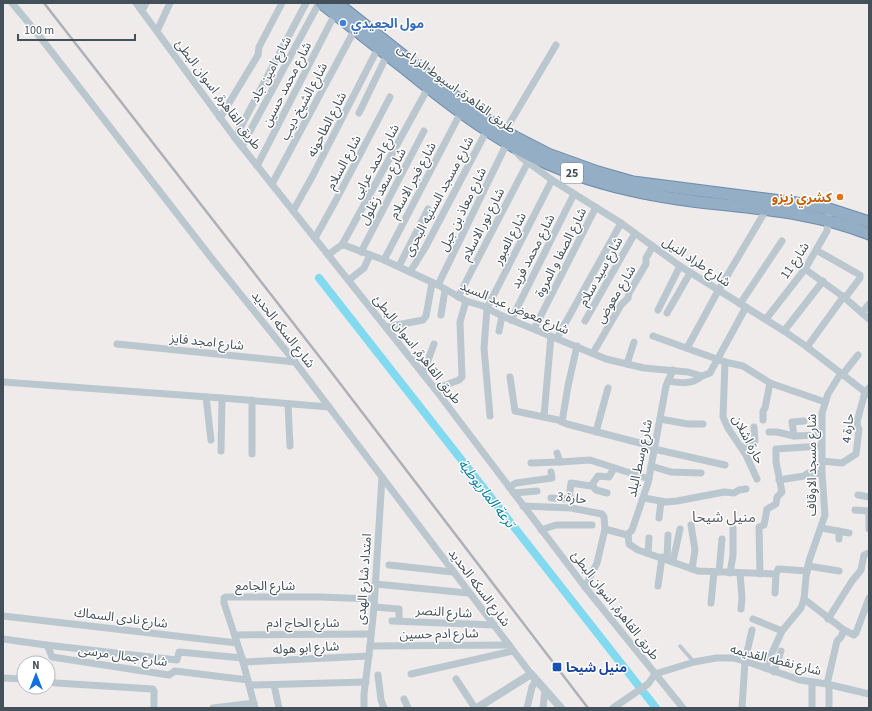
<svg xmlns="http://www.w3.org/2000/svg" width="872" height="711" viewBox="0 0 872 711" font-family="'Source Sans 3','Noto Sans Arabic',sans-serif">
<rect width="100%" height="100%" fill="#efebeb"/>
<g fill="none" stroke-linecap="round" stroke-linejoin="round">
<polyline stroke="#81daef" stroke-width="8" points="319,278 656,708"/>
<g stroke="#6c8aaa" stroke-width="13">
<g id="trunk">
<path d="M321,3C349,25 377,47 405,69C443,100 482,130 525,153C558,170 594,182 629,190C708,209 793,203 869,234"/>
<polyline points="337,3 452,94 489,121 515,137 548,154 598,172 633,182 790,202 829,209 869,222"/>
</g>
</g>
<polyline stroke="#bbc7cf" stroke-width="3.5" points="680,646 694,662"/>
<g stroke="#bbc7cf" stroke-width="7">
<polyline points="12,3 37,33 209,255 295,362 531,674"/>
<polyline points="136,3 235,138 435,389 585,587 683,708"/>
<polyline points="142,11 146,3"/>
<polyline points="157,31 170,3"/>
<polyline points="359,113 387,55"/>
<polyline points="220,118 258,55 259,47 282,3"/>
<polyline points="505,131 556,45"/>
<polyline points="235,138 306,3"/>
<polyline points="242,146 319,3"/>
<polyline points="516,152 522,158 552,180 621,223 680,266 784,331 807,347 869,395"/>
<polyline points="257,166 335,14"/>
<polyline points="272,184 355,29"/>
<polyline points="293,211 312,177 378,48"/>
<polyline points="315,238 335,202 390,97"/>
<polyline points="342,245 428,88"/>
<polyline points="816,250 860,275 860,278 845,298"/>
<polyline points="361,252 424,131"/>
<polyline points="328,255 340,246 344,245 384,260 438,285 466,301 483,306 502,316 606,359 644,368 688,372 702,376 710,373 746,307"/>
<polyline points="384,260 461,112"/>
<polyline points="399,266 428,209"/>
<polyline points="805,269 845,298 869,319"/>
<polyline points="410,272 425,248 487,130"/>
<polyline points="349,280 364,268 370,255"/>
<polyline points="438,285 507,143"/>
<polyline points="458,297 528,162"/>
<polyline points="740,304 782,241"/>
<polyline points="658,310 680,266"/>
<polyline points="667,313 690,273"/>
<polyline points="862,313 869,304"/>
<polyline points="441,315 445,290"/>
<polyline points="766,319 805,269 827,231 829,209"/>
<polyline points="511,320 574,194"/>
<polyline points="585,321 635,233"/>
<polyline points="386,327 423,320 426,316 432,283"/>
<polyline points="534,329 596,207"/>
<polyline points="499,331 502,316"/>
<polyline points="784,331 823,281"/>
<polyline points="653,336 725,362 743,366 770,383 825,402"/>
<polyline points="557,338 621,223"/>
<polyline points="117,344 295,362"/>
<polyline points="807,347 844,296"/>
<polyline points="687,348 718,291 766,210"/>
<polyline points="593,353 621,305 628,298 629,293 646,264 646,258 653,246"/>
<polyline points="725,362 723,417 728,428 746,455 757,479"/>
<polyline points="627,364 634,342"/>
<polyline points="423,374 434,344"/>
<polyline points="843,374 858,355"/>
<polyline points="510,377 515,411 558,420 567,424 655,447"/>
<path d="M668,381C681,383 692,385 702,376"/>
<polyline points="3,382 222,398 329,407"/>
<polyline points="435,389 459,380 462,377 460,322 466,301"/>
<polyline points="206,397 211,440"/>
<polyline points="288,404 290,446"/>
<polyline points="490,416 484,348 487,308 552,180"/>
<polyline points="544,416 551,336"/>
<polyline points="660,419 688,424 703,424"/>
<polyline points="763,420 763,411 765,408 770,383"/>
<polyline points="562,422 568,386 577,346"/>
<polyline points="596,432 608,388"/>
<polyline points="769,432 777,432 794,436 821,435"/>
<polyline points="794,436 792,422 804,421"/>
<polyline points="742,448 755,441 754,427"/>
<polyline points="654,449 725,465"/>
<polyline points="221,451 222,398"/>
<polyline points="557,453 560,462"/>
<polyline points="252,454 252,400"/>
<polyline points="822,461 842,463 856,454 859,430 857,422 865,392 869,388"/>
<polyline points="531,463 560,462 590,460 649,479"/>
<polyline points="651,466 671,472 701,473"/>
<polyline points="779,480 804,476 808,473 822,474"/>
<polyline points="592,485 596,490 607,493"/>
<polyline points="509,487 516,483 552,478 551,472"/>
<polyline points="514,493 537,491"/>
<polyline points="858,495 869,497"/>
<polyline points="551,498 573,499"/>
<polyline points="644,498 666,502 677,501 724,492 734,493 739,490 746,489"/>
<polyline points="569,499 571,483 591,486 598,476 609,477 614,468"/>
<polyline points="523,506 571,508 602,514 604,517 605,529"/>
<polyline points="855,510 869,511 869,529"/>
<polyline points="659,518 661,502"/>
<polyline points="691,525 695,550 692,569"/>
<polyline points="821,528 849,533"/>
<polyline points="541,530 556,525 592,525"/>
<polyline points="839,531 839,539"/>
<polyline points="628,534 629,544 638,550 698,571 776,574 778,569 807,571"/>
<polyline points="648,553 649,538"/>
<polyline points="667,559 668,535"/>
<polyline points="673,561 680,529"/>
<polyline points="389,565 453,572"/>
<polyline points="808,566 839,571"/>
<polyline points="719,572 722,539"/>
<polyline points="730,573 733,555 733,528"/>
<polyline points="740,573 742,598 741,609"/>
<polyline points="760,574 759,527 764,525 767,509 776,504 777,497 782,492 776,462 776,449 821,446"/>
<polyline points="375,584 468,593"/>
<polyline points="658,586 662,557"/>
<polyline points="585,587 597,563 605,529 627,535 632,530 648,483 666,386 673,370"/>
<polyline points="775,593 776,574"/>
<polyline points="804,599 844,630 854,635 856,633 869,598"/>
<polyline points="711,603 714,572"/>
<polyline points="374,607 399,609 399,621"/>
<polyline points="3,616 237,643"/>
<polyline points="753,619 782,631"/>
<polyline points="828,619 852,581 861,570 864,555 869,553"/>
<polyline points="392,621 494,625"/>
<polyline points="235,635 371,634"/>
<polyline points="3,639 46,645 48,647 52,657 169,675 175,671 248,680"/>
<polyline points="46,645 177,660 179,652 242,658"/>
<polyline points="370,646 509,645"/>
<polyline points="243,662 369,656"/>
<polyline points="765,668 782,631 801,608 804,599 806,577 809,561 825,515 822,474 822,413 828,394 841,373"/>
<polyline points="774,672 781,651"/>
<polyline points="411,674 513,651"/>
<polyline points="378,675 381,700 384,708"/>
<polyline points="3,678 24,679"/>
<polyline points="456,679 475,708"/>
<polyline points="48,681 56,683 153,689 154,691 154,708"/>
<polyline points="827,684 837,641 841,637 844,630"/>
<polyline points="250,685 366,682"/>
<polyline points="274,685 279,708"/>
<polyline points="404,699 408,708"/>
<polyline points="213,708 254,703"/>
<polyline points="255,708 242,658 224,603 224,598 226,597 320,597 374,599"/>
<polyline points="364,708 364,694 370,646 374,607 382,477"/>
<polyline points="527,708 532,687 536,680"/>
<polyline points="543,708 545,690"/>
<polyline points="613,708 648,684 655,674 694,662 716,658 734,658 745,661 800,680 827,684 869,694"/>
<polyline points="742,708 745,661 752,630"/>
<polyline points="812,708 812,682"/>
<polyline points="829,708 829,685"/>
</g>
<polyline stroke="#bbc7cf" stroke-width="8" points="477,708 531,674 561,708"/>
<use href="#trunk" stroke="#94aec6" stroke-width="11"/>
<polyline stroke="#adb1b7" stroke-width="2.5" points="44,3 329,369 588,708"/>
</g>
<circle fill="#3f7fe0" stroke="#fff" stroke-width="1.5" cx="343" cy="23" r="4"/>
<circle fill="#e8710a" stroke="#fff" stroke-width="1.5" cx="840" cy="197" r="4"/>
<rect fill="#1a4fb4" stroke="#fff" stroke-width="1.5" x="552" y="662" width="10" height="10" rx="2"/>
<g text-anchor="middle" stroke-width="3" stroke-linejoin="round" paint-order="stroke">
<rect fill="#fff" stroke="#7b848c" stroke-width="1" x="561" y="163" width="22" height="20" rx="3"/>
<g font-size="12" font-weight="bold" fill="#43505a">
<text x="572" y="177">25</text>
</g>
<g font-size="13" font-weight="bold" fill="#366cbe" stroke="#fff" text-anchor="start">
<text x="351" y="28">مول الجعيدي</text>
</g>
<g font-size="13" fill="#43505a" stroke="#fff">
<text transform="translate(270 69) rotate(-62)" y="5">شارع امين جاد</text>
<text transform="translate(286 84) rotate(-63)" y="5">شارع محمد حسين</text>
<text transform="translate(457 88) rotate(36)" y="5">طريق القاهرة, اسيوط الزراعى</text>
<text transform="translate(219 94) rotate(53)" y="5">طريق القاهرة, اسوان البطئ</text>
<text transform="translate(303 101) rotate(-62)" y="5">شارع الشيخ ديب</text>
<text transform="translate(326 124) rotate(-63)" y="5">شارع الطاحونه</text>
<text transform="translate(375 161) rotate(-61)" y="5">شارع احمد عرابى</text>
<text transform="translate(343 162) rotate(-62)" y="5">شارع السلام</text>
<text transform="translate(412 180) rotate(-62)" y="5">شارع فجر الاسلام</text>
<text transform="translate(382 186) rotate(-62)" y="5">شارع سعد زغلول</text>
<text transform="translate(438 196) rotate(-62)" y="5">شارع مسجد السنيه البحرى</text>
<text transform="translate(462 209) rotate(-64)" y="5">شارع معاذ بن جبل</text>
<text transform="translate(482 224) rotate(-63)" y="5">شارع نور الاسلام</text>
<text transform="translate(509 238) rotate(-63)" y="5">شارع العبور</text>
<text transform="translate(532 251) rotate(-63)" y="5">شارع محمد فريد</text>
<text transform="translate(560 252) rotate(-63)" y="5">شارع الصفا و المروة</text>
<text transform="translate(794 260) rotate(-56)" y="5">شارع 11</text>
<text transform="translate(697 261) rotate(34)" y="5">شارع طراد النيل</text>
<text transform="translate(600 271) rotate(-61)" y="5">شارع سيد سلام</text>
<text transform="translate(615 294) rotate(-59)" y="5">شارع معوض</text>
<text transform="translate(515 307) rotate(23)" y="5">شارع معوض عبد السيد</text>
<text transform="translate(284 329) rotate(52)" y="5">شارع السكه الحديد</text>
<text transform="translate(207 341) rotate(6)" y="5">شارع امجد فايز</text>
<text transform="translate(418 349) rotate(52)" y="5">طريق القاهرة, اسوان البطئ</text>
<text transform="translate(847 428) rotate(-84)" y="5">حارة 4</text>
<text transform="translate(749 439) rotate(62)" y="5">حارة اشلان</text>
<text transform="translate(639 458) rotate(-78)" y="5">شارع وسط البلد</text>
<text transform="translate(811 465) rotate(-90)" y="5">شارع مسجد الاوقاف</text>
<text transform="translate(572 497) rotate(7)" y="5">حارة 3</text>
<text transform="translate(363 579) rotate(-86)" y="5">امتداد شارع الهدى</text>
<text x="265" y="590">شارع الجامع</text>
<text transform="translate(480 587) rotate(53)" y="5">شارع السكه الحديد</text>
<text transform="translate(616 605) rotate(52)" y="5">طريق القاهرة, اسوان البطئ</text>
<text transform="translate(444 611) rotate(3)" y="5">شارع النصر</text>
<text transform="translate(121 617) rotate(7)" y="5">شارع نادى السماك</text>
<text x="303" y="627">شارع الحاج ادم</text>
<text transform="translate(439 633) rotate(-1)" y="5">شارع ادم حسين</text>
<text transform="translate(306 647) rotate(-3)" y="5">شارع ابو هوله</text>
<text transform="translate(123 655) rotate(8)" y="5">شارع جمال مرسى</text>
<text transform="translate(776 659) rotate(14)" y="5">شارع نقطه القديمه</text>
</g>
<g font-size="13" font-weight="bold" fill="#c56008" stroke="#fff" text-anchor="end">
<text x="832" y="202">كشري زيزو</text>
</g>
<g font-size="13" font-weight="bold" fill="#164399" stroke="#fff" text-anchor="start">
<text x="566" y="672">منيل شيحا</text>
</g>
<g font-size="14" font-style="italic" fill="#077f9c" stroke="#fff">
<text transform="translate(487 493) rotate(52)" y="5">ترعة الماريوطية</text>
</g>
<g font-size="15" fill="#585c61" stroke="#fff">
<text x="724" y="522">منيل شيحا</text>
</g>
</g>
<rect width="872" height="711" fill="none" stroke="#43505a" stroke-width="8"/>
<g transform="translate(36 675)"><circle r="19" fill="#ffffff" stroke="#b4b9bd"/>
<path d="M0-3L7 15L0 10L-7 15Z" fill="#1070e4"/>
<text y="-6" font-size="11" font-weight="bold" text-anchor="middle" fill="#43505a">N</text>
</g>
<path d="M18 34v6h117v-6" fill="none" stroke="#43505a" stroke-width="2"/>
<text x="24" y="34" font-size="12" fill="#43505a" stroke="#ffffff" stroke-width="3" paint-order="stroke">100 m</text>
</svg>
